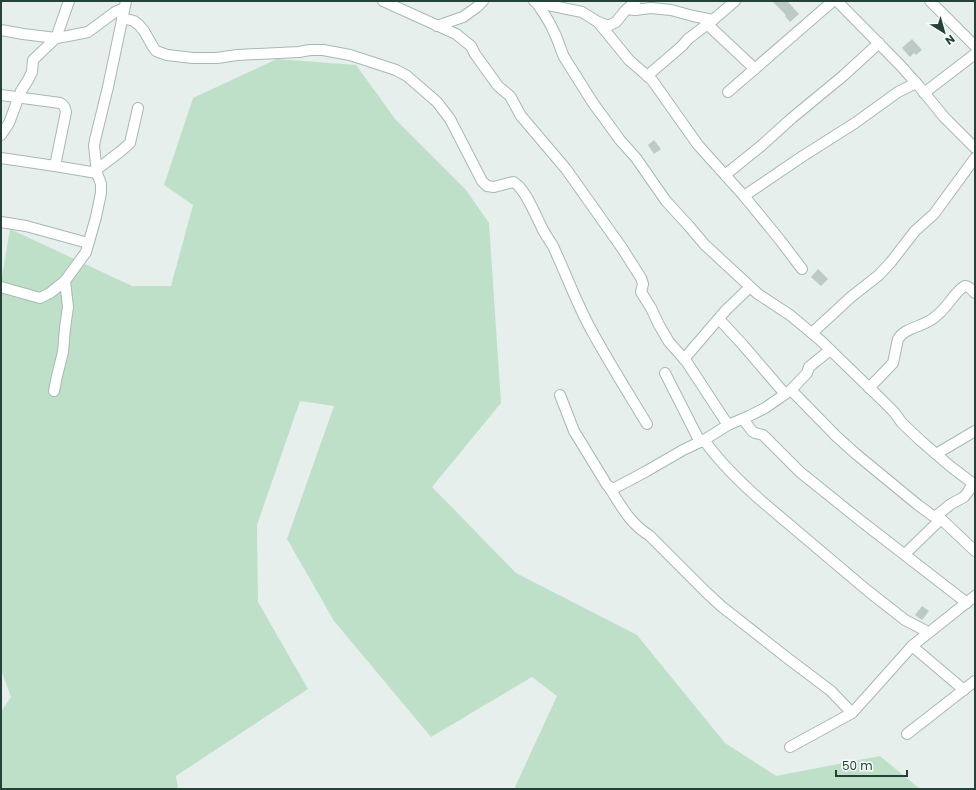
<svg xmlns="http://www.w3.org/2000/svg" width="976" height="790" viewBox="0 0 976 790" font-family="Poppins,sans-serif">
<rect width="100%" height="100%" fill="#e6efeb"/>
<polygon fill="#bfe0c8" points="277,59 356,65 396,120 466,190 489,223 501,403 432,487 516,573 637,635 725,743 776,776 880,756 920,789 516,789 515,787 557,696 532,677 431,737 334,621 287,539 334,406 300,401 257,525 258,602 308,689 176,776 178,789 1,789 1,712 11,697 1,670 1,282 10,229 132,286 171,286 193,205 164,185 193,98"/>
<g fill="#bbcac4">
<polygon points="772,1 787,1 799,14 790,22 785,16 786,15"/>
<polygon points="912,39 922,50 916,55 914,53 910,57 902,48"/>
<polygon points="654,140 661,149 654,154 648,145"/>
<polygon points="818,269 828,279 821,286 811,277"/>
<polygon points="922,606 929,611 922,620 915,615"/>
</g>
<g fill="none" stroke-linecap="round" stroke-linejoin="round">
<g stroke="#a8b8b2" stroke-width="12">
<g id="minor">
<polyline points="383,1 456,34 471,46 475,54 498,86 510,96 521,116 566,169 622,248 641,278 643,284 641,292 651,308 659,325 669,342 686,361 728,425"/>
<polyline points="534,1 548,5 582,12 598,22 606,25 610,25 616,22 625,11 636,1"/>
<polyline points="837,1 900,65 918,85 944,117 975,148"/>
<polyline points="930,1 975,46"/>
<path d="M536,2C542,11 549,20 553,30C558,39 560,48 564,57L593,103L620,140L636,158L666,201L688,225L705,245L758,294L790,315L820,340L883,401L894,412L902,423L921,441L950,466L975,485"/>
<polyline points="627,9 635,10 651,8 671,10 693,16 713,20 735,1"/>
<path d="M122,18L134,21L139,25L144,31L153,47L156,51L167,55L193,58H217L237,55L299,52L310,50H323L350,55L396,70L407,76L437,102L450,119L482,181L487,186L494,187L513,182C524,186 536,216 542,228C545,234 549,240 553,246C565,272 575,299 588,324C606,358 627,391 647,424"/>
<polyline points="598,22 629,60 652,80 698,145 744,196 780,240 802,269"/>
<polyline points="707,24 755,69"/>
<polyline points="437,26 463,17 477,7 483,1"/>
<polyline points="1,30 23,34 56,38 68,36 88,32 115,12 124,8"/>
<polyline points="647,76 682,46 688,39 713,20"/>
<polyline points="728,92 833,1"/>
<polyline points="924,93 975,54"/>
<path d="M1,95L60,103C64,105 65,107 66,112L55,166"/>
<polyline points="1,135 9,123 21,91 28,80 32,72 33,60 56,38 69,1"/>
<polyline points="1,158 55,166 97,173"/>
<polyline points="96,170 121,151 130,143 138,108"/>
<polyline points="725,175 761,146 792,118 843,76 879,43"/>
<polyline points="744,196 803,156 855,123 898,92 916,83"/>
<polyline points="1,222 26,226 88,243"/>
<polyline points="1,287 40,298 50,293 65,281 86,252 96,217 101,193 101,184 97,173 94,146 95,140 108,87 126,1"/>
<polyline points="719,319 743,345 785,394"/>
<polyline points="812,333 851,297 879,275 891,262 915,231 934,214 975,158"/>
<polyline points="684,359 726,310 750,287"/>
<polyline points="665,373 700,442"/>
<path d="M869,388L893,363L898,339C905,327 924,327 935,317C939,314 943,310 946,306C950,302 959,288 965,286C969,286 972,290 975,293"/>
<polyline points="791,390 836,436 856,454 918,505 933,516 939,517 975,551"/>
<polyline points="54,391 57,376 63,352 65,328 68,307 65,281"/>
<polyline points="560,395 574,431 607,485 611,488 615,488 645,472 683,450 704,440 728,425 749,416 765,408 791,390 807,373 809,367 830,350"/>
<polyline points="743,419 752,431 755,433 763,435 800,472 861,521 967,603"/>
<path d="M704,440C721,464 743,485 765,504L868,591L905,620L928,632"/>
<polyline points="936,454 975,431"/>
<path d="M609,487C620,504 630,524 649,535L706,592L721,606L786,657L831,691L852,713"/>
<polyline points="936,516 951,504 964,497 968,492 973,483"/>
<polyline points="905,554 941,519"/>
<polyline points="912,646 964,690"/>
<polyline points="907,734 975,681"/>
<polyline points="790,747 852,713 871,692 912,646 975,596"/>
</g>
</g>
<use href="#minor" stroke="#fff" stroke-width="10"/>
</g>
<rect width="976" height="790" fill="none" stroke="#24423a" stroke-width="4"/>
<g transform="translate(944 32) rotate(143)" stroke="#f7fbf9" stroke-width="3" paint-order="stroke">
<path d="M0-3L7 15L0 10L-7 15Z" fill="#24423a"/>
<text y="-6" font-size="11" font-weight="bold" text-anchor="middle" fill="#24423a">N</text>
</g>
<path d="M836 770v6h71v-6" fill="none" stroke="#24423a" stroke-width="2"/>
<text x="842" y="770" font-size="12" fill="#24423a" stroke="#f7fbf9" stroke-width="3" paint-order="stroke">50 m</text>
</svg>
